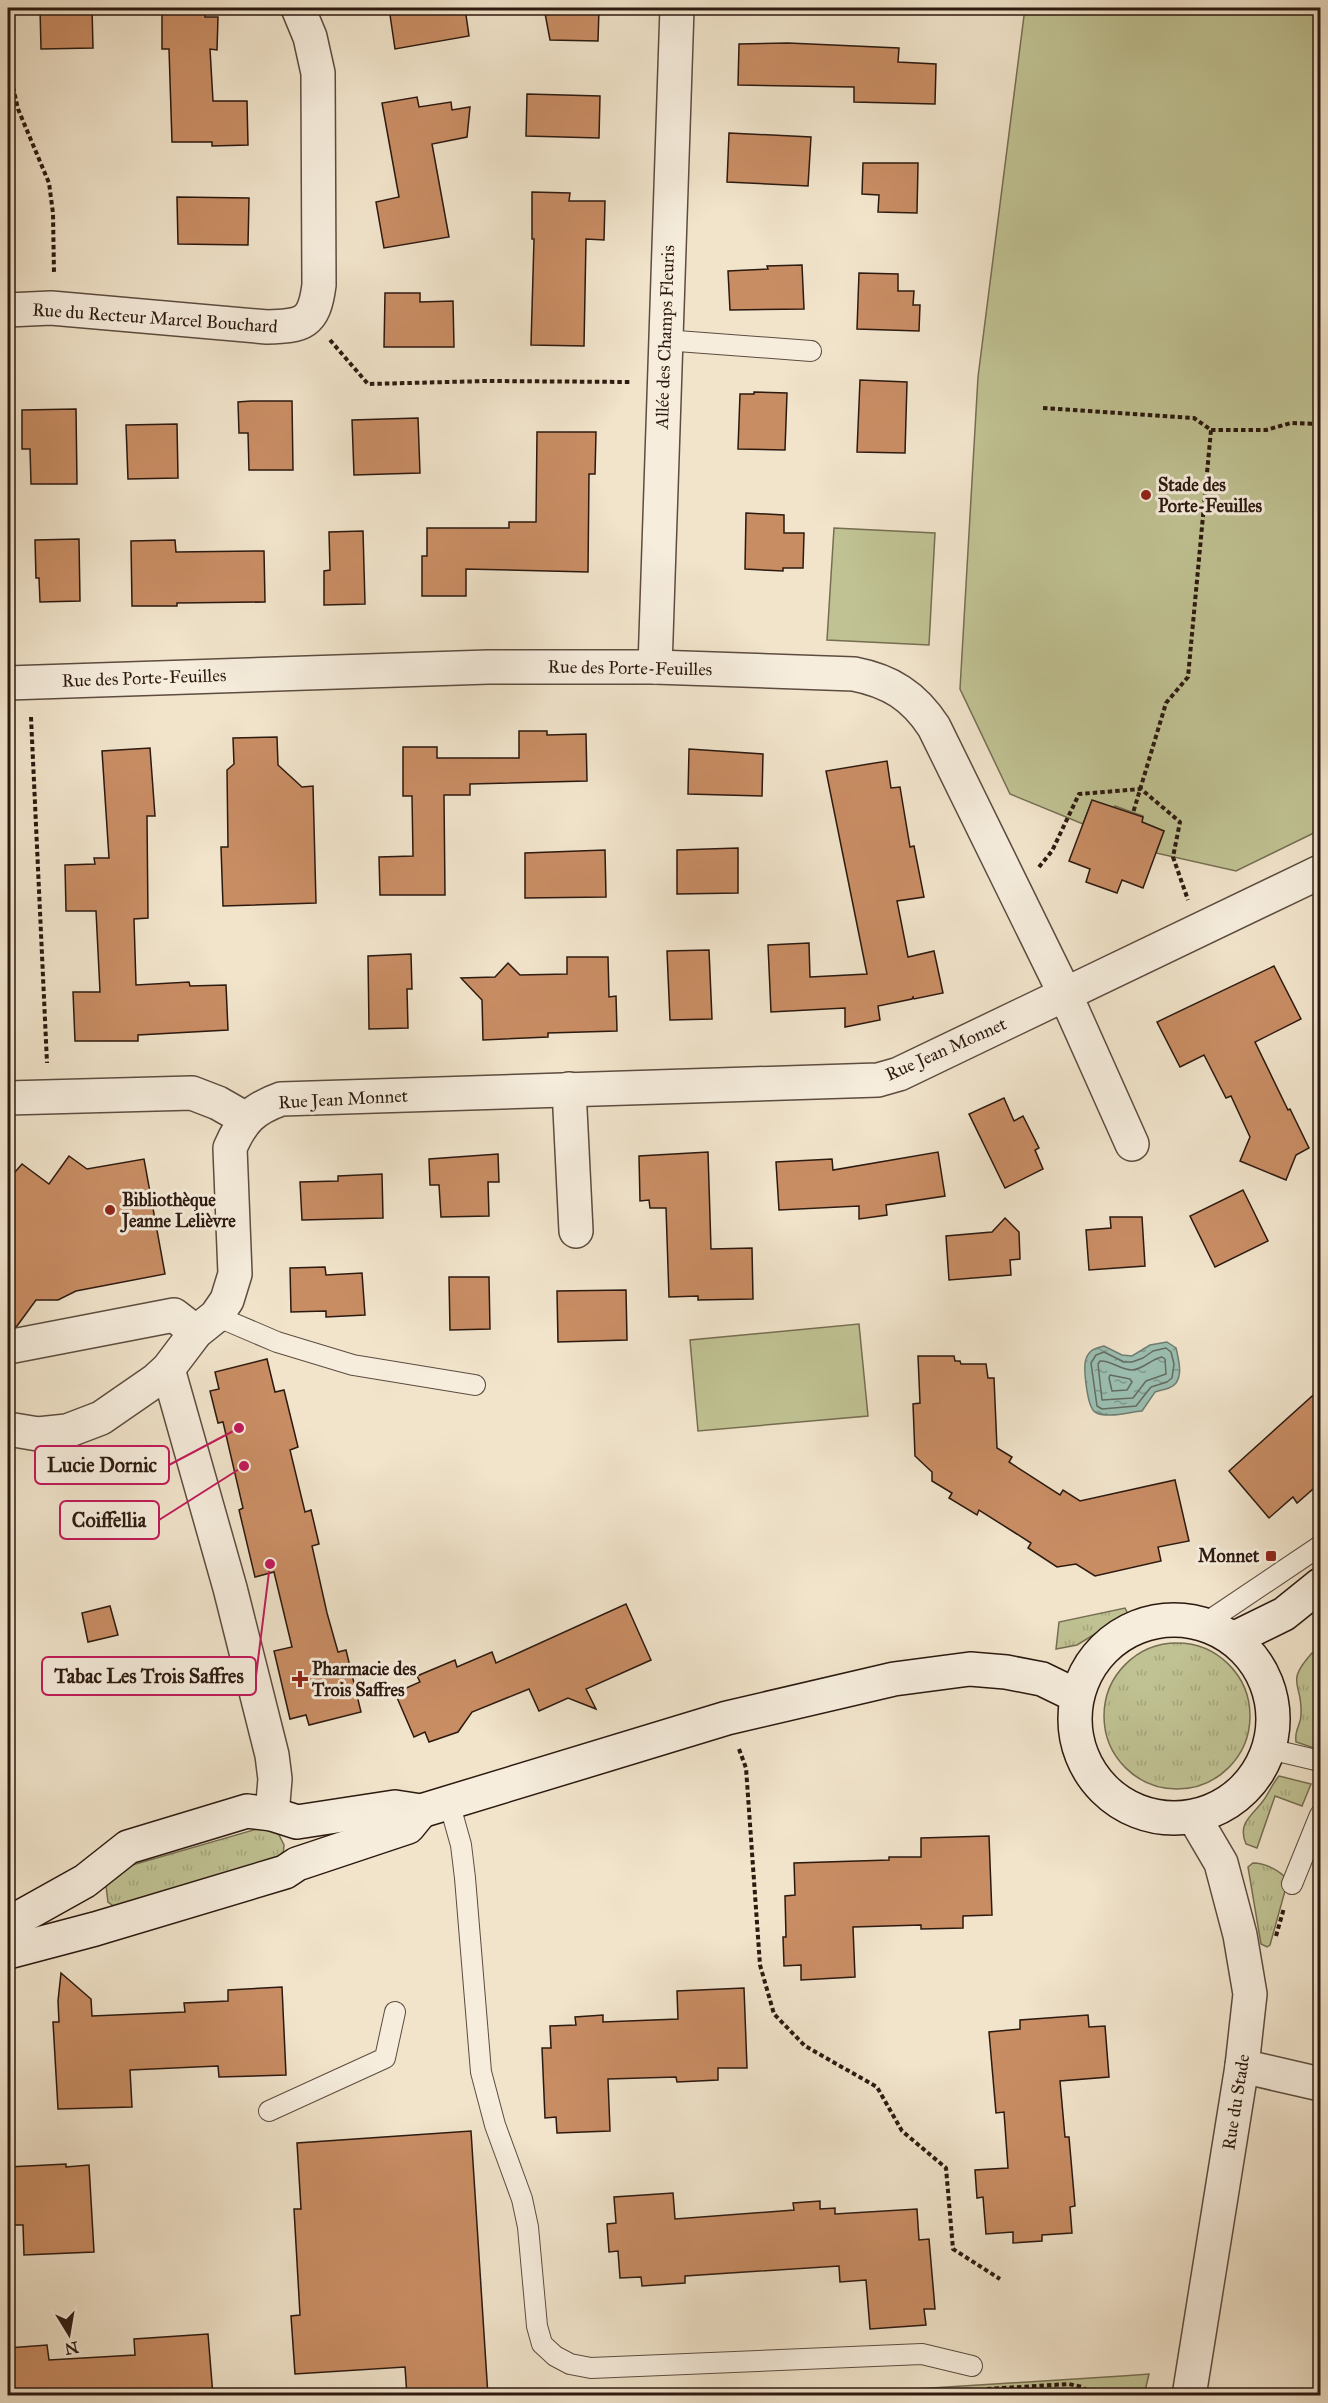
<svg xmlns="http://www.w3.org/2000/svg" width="1328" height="2403" viewBox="0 0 1328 2403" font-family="'IM FELL Great Primer',serif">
<defs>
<pattern id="grass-tufts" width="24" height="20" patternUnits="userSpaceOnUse" patternTransform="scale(1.5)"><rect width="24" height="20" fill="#c0c293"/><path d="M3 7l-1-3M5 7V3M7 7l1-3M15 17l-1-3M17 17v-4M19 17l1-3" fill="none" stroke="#a5a67e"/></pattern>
<pattern id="water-ripples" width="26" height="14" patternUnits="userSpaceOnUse" patternTransform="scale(1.5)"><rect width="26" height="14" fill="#9bbfb2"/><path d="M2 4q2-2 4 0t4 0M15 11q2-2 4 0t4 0" fill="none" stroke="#7f9a8f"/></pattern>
</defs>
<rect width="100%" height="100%" fill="#f1e4cb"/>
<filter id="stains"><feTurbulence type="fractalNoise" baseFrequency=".00333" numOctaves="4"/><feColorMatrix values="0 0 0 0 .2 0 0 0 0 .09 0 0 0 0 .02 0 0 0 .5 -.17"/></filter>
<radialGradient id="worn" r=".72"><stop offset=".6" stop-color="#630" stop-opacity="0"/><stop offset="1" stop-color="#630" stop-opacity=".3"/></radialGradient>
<g fill="url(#grass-tufts)" stroke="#766e52" stroke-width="1.5">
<polygon points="1125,1608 1128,1614 1077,1645 1056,1649 1059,1622"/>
<circle cx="1177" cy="1716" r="73"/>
<path d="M1312,1653L1320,1656V1750L1296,1742C1294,1729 1301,1726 1301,1715C1303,1682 1284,1684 1312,1653Z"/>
<path d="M1279,1776L1311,1784L1302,1806L1275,1796L1257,1848L1246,1844C1237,1823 1252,1816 1263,1801C1269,1793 1272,1784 1279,1776Z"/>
<polygon points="257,1829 276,1829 284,1845 283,1856 119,1910 108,1902 106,1886 108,1872"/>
<path d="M1253,1863C1266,1863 1280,1871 1288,1880L1270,1945L1267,1947L1261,1944L1248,1867Z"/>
</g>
<g fill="#c0c293" stroke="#766e52" stroke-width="1.5">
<polygon points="1025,8 1320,8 1320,830 1236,871 1156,853 1164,831 1142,822 1143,816 1115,806 1113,812 1091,803 1083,824 1010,794 960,689 978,377"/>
<polygon points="834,528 935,533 929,645 827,640"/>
<polygon points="859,1324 868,1416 698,1431 690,1340"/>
<polygon points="1149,2374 1144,2395 820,2395 1122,2376"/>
</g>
<path fill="url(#water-ripples)" stroke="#6f7d71" stroke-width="1.5" d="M1167,1342L1176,1348C1179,1361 1185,1382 1169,1388C1164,1390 1160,1390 1155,1392L1142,1411C1129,1412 1106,1419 1095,1412C1087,1407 1083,1367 1086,1359C1089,1350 1095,1348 1104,1346L1122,1355L1132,1356L1150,1345Z"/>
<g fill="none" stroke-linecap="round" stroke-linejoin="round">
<g stroke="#646c61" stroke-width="1.5">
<polygon points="1166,1348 1171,1352 1174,1364 1172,1378 1167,1382 1151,1387 1136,1406 1102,1409 1097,1406 1091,1363 1096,1355 1104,1352 1124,1362 1132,1362 1143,1358 1153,1351"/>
<path d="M1162,1357L1165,1359L1166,1374L1146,1381L1133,1398L1102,1400L1098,1364L1100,1361C1111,1360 1120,1370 1132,1370C1144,1369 1151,1359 1162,1357Z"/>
<polygon points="1110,1375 1130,1379 1132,1382 1127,1390 1112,1391 1109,1378"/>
</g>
</g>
<g fill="#c98d64" stroke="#2c1910" stroke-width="1.5">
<polygon points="40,8 92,8 93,48 41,49"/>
<polygon points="162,8 205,8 205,17 218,17 217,50 210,49 213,101 247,101 248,145 212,146 212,142 172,142 169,49 162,49"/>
<polygon points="389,8 465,8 469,36 395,49"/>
<polygon points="544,8 599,8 598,41 550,40"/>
<polygon points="788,43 899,48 898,62 936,64 935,104 854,102 854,87 738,85 739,44"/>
<polygon points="527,94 600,96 599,138 526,136"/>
<polygon points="417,97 419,107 451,102 452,110 470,107 467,137 432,144 449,237 384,248 376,202 399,197 382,103"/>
<polygon points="729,133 811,137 808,186 727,182"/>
<polygon points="863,163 918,163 917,213 878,212 879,195 862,194"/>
<polygon points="532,192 570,193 569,201 605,201 604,240 586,239 584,346 531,345 534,239 532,239"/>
<polygon points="177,197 249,198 248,245 178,244"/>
<polygon points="802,265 804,309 730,310 728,271 768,269 767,266"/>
<polygon points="859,273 898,274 898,291 914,291 913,305 920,305 919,331 857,329"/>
<polygon points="385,293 420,293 420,302 453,301 454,347 384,347"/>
<polygon points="860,380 907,382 905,453 857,452"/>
<polygon points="754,392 787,393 785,450 738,449 740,394 754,394"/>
<polygon points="251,401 292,401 293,470 249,470 248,433 239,433 238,402"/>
<polygon points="76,409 77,484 31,484 30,449 22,449 22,410"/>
<polygon points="418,418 420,473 354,475 352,420"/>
<polygon points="177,424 178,478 128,479 126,425"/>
<polygon points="537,432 596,432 595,474 589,474 588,572 466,569 466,596 422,596 422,556 427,556 427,528 509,528 509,522 536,522"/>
<polygon points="746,513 784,515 784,533 804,533 803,568 783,568 783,571 745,569"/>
<polygon points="363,531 365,604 324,605 324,571 330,570 329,532"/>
<polygon points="79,539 80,601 40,602 39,578 36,578 35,540"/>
<polygon points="175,540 176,552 264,551 265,602 177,603 177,606 132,606 131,541"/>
<polygon points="519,731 547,731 547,735 586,734 587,781 470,784 470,795 444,795 445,895 380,895 379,857 413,856 412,796 403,796 403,747 437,747 437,758 519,758"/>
<polygon points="277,737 278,765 302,787 313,786 316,903 223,906 221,847 228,847 227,770 234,764 233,738"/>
<polygon points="150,748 155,816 147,816 148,918 134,919 136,985 189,982 190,986 226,985 228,1030 138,1035 138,1041 75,1041 73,992 100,992 96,911 66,911 65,865 95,864 94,858 109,858 102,751"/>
<polygon points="689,749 763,754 762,796 688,794"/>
<polygon points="887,761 891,788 900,787 910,847 914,846 924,897 897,901 908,957 934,951 943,993 914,999 913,997 912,999 878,1006 880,1020 845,1027 845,1008 771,1012 768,945 809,943 810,977 867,974 826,771"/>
<polygon points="1092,800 1143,817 1142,822 1164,831 1143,888 1122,880 1117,893 1086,882 1090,869 1069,861"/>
<polygon points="738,848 738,893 677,894 677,850"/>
<polygon points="605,850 606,897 525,898 525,853"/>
<polygon points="709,950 712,1019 670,1020 667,951"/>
<polygon points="411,954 412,989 407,989 408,1028 369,1029 368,956"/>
<polygon points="567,957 608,957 609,997 616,996 617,1031 548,1033 548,1037 483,1040 482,1000 461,978 495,977 508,963 520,975 567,974"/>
<polygon points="1274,966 1301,1019 1255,1042 1288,1110 1290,1109 1309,1148 1296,1155 1286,1180 1240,1161 1250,1137 1231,1096 1226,1098 1204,1055 1180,1067 1157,1022"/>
<polygon points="1004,1098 1014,1121 1023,1116 1039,1148 1035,1150 1043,1169 1005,1188 969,1114"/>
<polygon points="708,1152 711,1249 752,1248 753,1299 698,1300 698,1296 669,1297 666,1208 650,1208 649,1200 640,1201 639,1156"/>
<polygon points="938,1152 945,1196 886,1205 887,1215 859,1219 859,1206 779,1210 776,1162 832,1159 833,1170"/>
<polygon points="498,1154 499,1182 488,1182 489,1216 441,1217 439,1185 430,1185 429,1159"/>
<polygon points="69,1156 87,1169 144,1159 165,1274 76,1291 58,1300 36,1300 17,1326 8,1328 8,1180 22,1164 49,1184"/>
<polygon points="382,1174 383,1218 302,1220 300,1182 338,1181 338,1176"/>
<polygon points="1243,1190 1268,1241 1215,1267 1190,1216"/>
<polygon points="1110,1217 1142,1217 1145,1266 1089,1270 1086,1230 1111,1228"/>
<polygon points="1005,1218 1019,1232 1020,1259 1010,1260 1011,1275 949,1280 946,1236 992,1232"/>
<polygon points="325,1267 326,1275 362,1273 365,1315 326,1317 326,1311 291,1312 290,1268"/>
<polygon points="449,1277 489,1277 490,1329 450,1330"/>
<polygon points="626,1290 627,1340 558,1342 557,1291"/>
<polygon points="918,1356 954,1356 955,1361 960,1361 961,1364 986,1364 988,1378 994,1378 997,1448 1012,1457 1009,1462 1060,1495 1063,1490 1080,1501 1175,1480 1189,1541 1158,1547 1161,1561 1095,1576 1076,1564 1057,1567 1028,1548 1031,1543 979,1510 977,1515 949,1498 952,1493 932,1481 932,1472 915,1456 913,1404 920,1403"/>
<polygon points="267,1359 275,1392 284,1390 298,1447 290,1450 305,1512 311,1510 319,1544 312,1546 327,1613 338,1652 346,1650 361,1712 309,1725 306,1715 290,1719 274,1651 292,1647 274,1572 255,1577 239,1510 243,1508 223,1422 218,1423 210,1391 219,1389 215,1372"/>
<polygon points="1320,1389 1320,1483 1297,1503 1293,1497 1269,1518 1229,1471"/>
<polygon points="626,1604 651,1660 586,1689 596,1709 568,1698 539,1711 529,1689 472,1712 458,1732 429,1742 425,1732 414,1737 395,1693 420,1682 417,1676 455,1660 457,1667 492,1652 496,1663"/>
<polygon points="110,1606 118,1635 88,1642 82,1613"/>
<polygon points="989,1836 992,1915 963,1916 963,1928 921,1929 921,1925 853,1927 855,1977 801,1980 801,1965 784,1966 783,1937 786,1937 785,1896 795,1895 794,1863 889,1860 889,1857 921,1857 921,1838"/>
<polygon points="61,1973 91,1999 92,2016 185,2012 184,2003 228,2001 228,1990 282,1987 286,2075 219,2077 218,2066 130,2070 132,2107 58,2109 53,2022 59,2022 58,2001"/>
<polygon points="744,1988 747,2068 718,2068 718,2080 677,2082 676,2077 608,2079 610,2131 557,2133 556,2117 545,2118 542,2048 551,2048 550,2026 576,2025 575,2017 603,2015 603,2022 678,2019 677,1991"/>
<polygon points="1088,2015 1089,2027 1105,2026 1109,2077 1060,2081 1065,2137 1069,2137 1075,2206 1070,2207 1072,2233 1042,2235 1042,2241 1013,2243 1013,2232 986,2234 983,2197 977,2198 975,2170 1008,2168 1004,2112 996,2113 989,2032 1020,2029 1020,2020"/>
<polygon points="471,2131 488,2396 407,2396 405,2367 295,2374 291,2316 300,2315 294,2209 301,2209 297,2143"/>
<polygon points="66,2164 66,2167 89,2165 94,2252 24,2255 23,2225 8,2225 8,2167"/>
<polygon points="673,2193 675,2219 794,2210 793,2203 820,2201 820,2209 835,2208 835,2214 917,2209 919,2240 929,2239 935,2309 924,2309 926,2325 870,2329 866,2280 840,2282 839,2266 685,2276 685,2283 642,2286 641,2277 620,2278 618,2251 609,2252 607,2224 616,2223 614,2197"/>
<polygon points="208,2334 213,2396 8,2396 8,2348 47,2345 49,2360 135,2355 134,2339"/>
</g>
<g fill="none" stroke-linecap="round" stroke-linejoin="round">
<g stroke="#5d4c3f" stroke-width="22">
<g id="lane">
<polyline points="664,340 811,351"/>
<polyline points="216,1316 277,1342 353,1365 475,1385"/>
<polyline points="1204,1624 1320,1546"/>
<polyline points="1269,1749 1320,1761"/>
<polyline points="449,1802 461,1845 465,1878 481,2072 495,2125 522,2199 528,2227 537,2326 542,2344 555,2356 570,2364 591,2368 922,2354 972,2366"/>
<polyline points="1292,1884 1320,1815"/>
<polyline points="269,2111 385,2058 395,2012"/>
</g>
</g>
<g stroke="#5d4c3f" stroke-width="36">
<g id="street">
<path d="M8,310L51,308L267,327C303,326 314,324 319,285L318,73L310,37L298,8"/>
<polyline points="655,667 677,8"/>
<path d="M8,683L488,667H655L854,674C890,681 914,696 934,727L1065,994L1132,1144"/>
<polyline points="569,1089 576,1231"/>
<polyline points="8,1098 192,1093 218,1103 246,1119"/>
<polyline points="8,1347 174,1315 196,1332"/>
<polyline points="168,1369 230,1588 272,1755 275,1779 272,1814"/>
<path d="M8,1429L38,1434L67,1431L101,1418L156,1380L168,1369L196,1332L216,1316L227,1300L235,1274L230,1148C242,1120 253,1109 281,1099L878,1080L899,1074L1320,872"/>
<polyline points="1242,2066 1320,2084"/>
<polyline points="1189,2396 1242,2066 1250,1994 1240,1935 1221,1863 1194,1817"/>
</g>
</g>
<g stroke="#2c1910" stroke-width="36">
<g id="secondary">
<circle cx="1174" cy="1719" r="99"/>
<polyline points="1233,1639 1284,1614 1320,1585"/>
<polyline points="8,1924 85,1881 128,1847 247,1811 272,1814 297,1822 395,1807 421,1811 727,1718 894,1679 970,1669 1006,1672 1042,1679 1077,1696"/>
<polyline points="8,1952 95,1929 285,1872 297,1864 408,1827 421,1811"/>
</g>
</g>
<g stroke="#2c1910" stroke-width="4" stroke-dasharray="4.5 3" stroke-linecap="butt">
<polyline points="8,65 18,109 49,183 53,213 54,274"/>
<polyline points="330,340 368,384 487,381 632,382"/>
<polyline points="1043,408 1194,418 1211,430 1188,677 1166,703 1133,813"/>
<polyline points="1211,430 1266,430 1291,423 1320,424"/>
<polyline points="31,717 47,1063"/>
<polyline points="1039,867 1052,851 1079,794 1141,789 1180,822 1173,857 1188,900"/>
<polyline points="739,1749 746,1768 760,1965 774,2014 805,2046 877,2087 902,2131 946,2168 953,2249 1000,2279"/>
<polyline points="1276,1936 1284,1908"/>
<polyline points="987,2389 1069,2384 1082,2387 1096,2396"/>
</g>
<use href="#lane" stroke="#f6eddd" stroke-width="20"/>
<use href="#street" stroke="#f6eddd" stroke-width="33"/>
<use href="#secondary" stroke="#f6eddd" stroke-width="33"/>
</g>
<g fill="#8f2418" stroke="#f6eddd" stroke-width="2">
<circle cx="1146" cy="495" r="6"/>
<circle cx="110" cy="1210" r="6"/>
<rect x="1265" y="1550" width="12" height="12" rx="3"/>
<path d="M297 1670h6v6h6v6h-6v6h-6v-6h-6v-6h6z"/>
</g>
<g text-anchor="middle" stroke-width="6" stroke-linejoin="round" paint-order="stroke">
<g font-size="18" fill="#2c1910" stroke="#f6eddd">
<text transform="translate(155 318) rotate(4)" y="6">Rue du Recteur Marcel Bouchard</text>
<text transform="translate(665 337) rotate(-88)" y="6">Allée des Champs Fleuris</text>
<text transform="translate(630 668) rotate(1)" y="6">Rue des Porte-Feuilles</text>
<text transform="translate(144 678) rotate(-2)" y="6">Rue des Porte-Feuilles</text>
<text transform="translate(946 1049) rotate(-24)" y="6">Rue Jean Monnet</text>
<text transform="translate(343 1099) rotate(-3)" y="6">Rue Jean Monnet</text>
<text transform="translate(1236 2102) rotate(-81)" y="6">Rue du Stade</text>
</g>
<g font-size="18" font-weight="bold" fill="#2c1910" stroke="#f6eddd" text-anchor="start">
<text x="1158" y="491">Stade des<tspan x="1158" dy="21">Porte-Feuilles</tspan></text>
<text x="122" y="1206">Bibliothèque<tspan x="122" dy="21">Jeanne Lelièvre</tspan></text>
<text x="1259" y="1562" text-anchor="end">Monnet</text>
<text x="312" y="1675">Pharmacie des<tspan x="312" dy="21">Trois Saffres</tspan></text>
</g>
</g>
<path fill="none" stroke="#c2185b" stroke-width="2" d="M239 1428L169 1465M244 1466L159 1520M270 1564L256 1676"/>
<g fill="#c2185b" stroke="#f6eddd" stroke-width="2">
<circle cx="239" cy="1428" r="6"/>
<circle cx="244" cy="1466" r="6"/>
<circle cx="270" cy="1564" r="6"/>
</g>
<g fill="#f6eddd" stroke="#c2185b" stroke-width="2">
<rect x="35" y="1446" width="134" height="38" rx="6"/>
<rect x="60" y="1501" width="99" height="38" rx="6"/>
<rect x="42" y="1657" width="214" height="38" rx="6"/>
</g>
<g font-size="20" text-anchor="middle" font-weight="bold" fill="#2c1910">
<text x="102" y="1472">Lucie Dornic</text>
<text x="109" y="1527">Coiffellia</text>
<text x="149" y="1683">Tabac Les Trois Saffres</text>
</g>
<rect width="1328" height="2403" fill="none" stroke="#f1e4cb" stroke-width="30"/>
<rect x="9" y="9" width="1310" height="2385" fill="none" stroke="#2c1910" stroke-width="3"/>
<rect x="15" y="15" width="1298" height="2373" fill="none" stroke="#2c1910" stroke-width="1.5"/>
<g transform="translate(69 2334) rotate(169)" stroke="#f6eddd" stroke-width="4.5" paint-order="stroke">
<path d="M0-4.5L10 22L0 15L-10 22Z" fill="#2c1910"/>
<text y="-9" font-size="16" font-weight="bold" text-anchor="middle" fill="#2c1910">N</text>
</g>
<rect width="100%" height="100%" filter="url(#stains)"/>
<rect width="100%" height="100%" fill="url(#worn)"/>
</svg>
